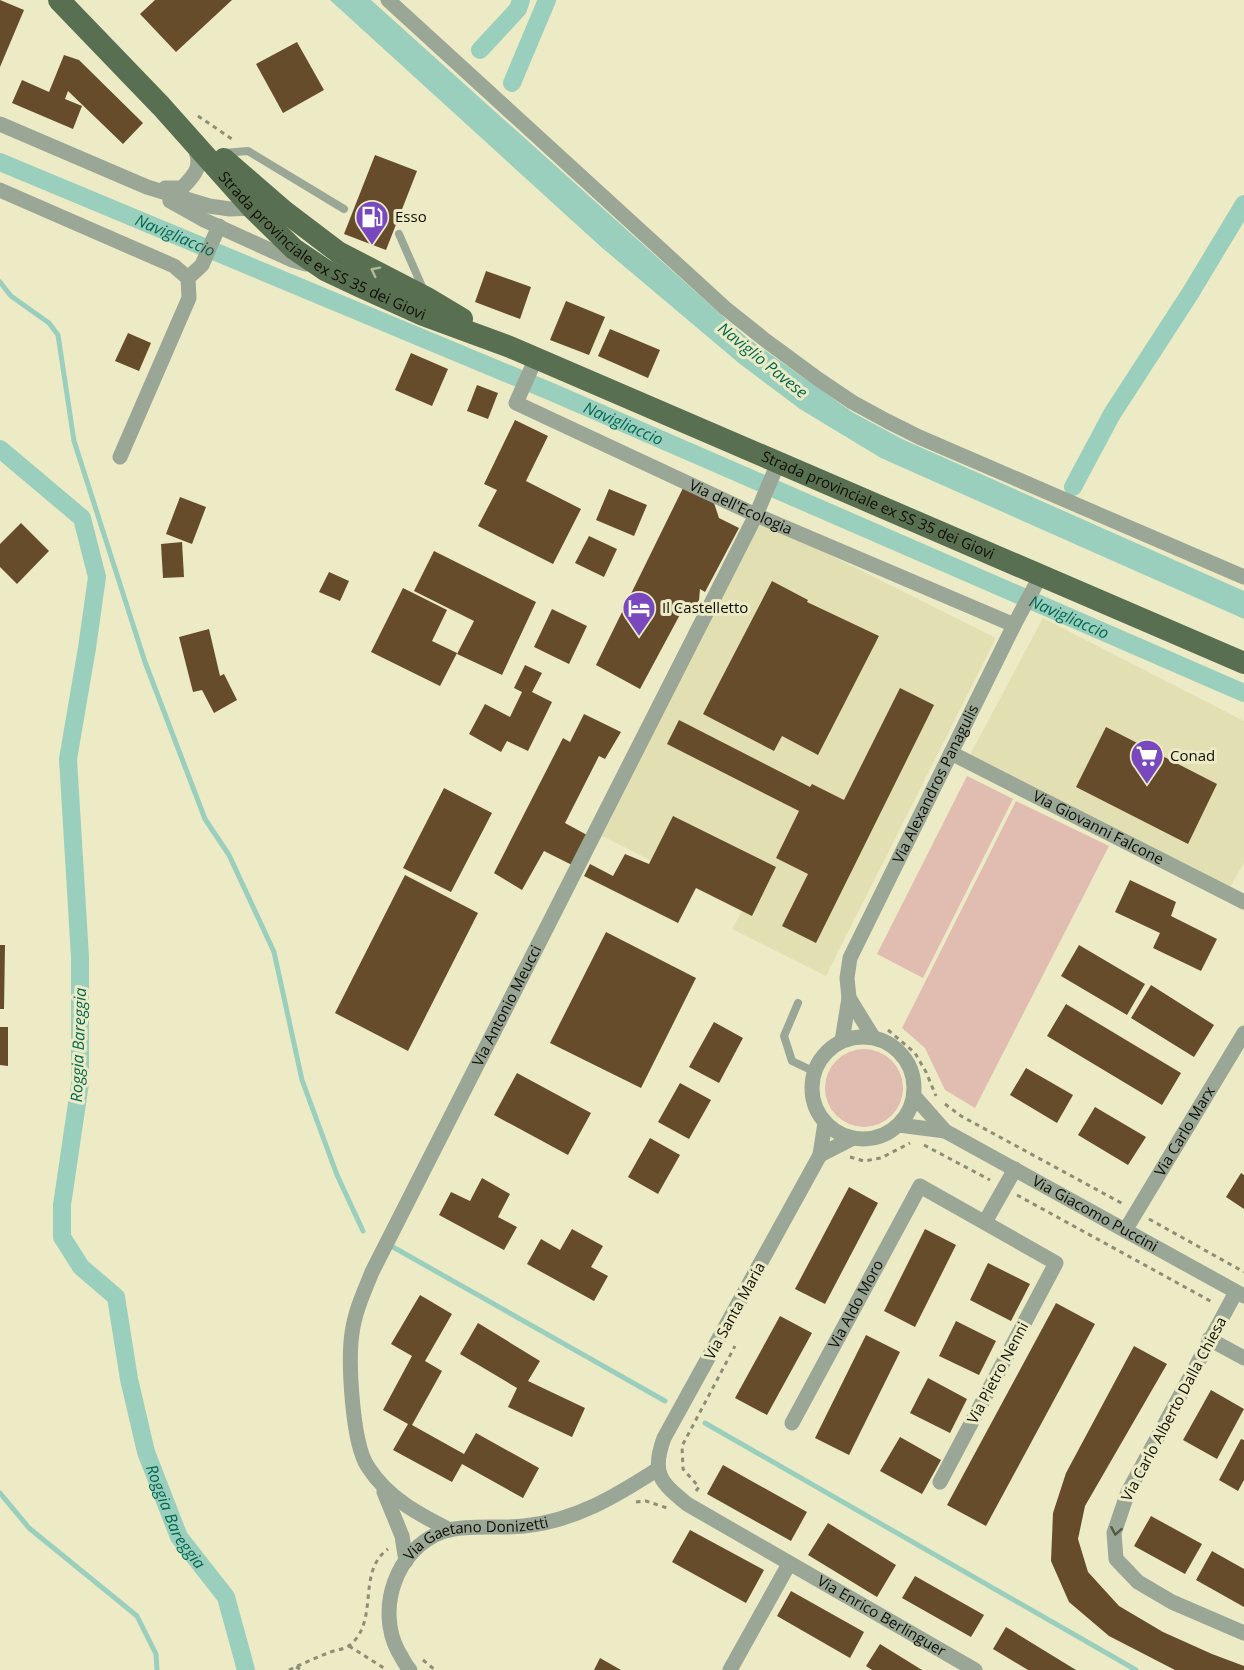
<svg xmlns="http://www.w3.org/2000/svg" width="1244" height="1670" viewBox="0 0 1244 1670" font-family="'Open Sans',sans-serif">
<rect width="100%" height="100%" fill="#ecebc6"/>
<g fill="#e2e0b3">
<polygon points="760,520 996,638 826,976 732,929 744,907 602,836"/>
<polygon points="1043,618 1244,721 1244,863 1230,887 965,764"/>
</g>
<g fill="#e1bdb1">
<polygon points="967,776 1013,799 923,978 877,954"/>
<polygon points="1016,801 1109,846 975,1108 945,1090 925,1048 902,1028"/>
<circle cx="864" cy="1088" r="39"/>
</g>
<polygon fill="#9acfbd" points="330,0 371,0 746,337 852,412 902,439 1244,591 1244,619 881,458 800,409 740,364 600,246"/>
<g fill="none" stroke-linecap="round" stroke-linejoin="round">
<g stroke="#9acfbd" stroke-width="5">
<polyline points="0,282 11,296 49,323 58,335 74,441 145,662 205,819 229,855 274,952 302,1080 337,1175 363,1231"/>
<polyline points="393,1247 665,1401"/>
<polyline points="705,1423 1136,1670"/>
<polyline points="0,1493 29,1528 137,1616 156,1654 157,1670"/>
</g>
<g stroke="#9acfbd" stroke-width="18">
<polyline points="480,50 518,9 521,0"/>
<polyline points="512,83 547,0"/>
<path id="s1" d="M0,162L554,393L1244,693"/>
<path id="s2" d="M0,449L82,518L97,577L87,648L68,759L80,957V1083L62,1205V1237L81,1267L116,1297L129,1379L146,1452L179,1537L226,1597L246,1670"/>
<polyline points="1073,487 1112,414 1191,292 1244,204"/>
</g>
</g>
<g fill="#664c2a">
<polygon points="0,0 24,10 0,67"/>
<polygon points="155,0 232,0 176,52 140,14"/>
<polygon points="297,42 324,90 283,113 256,64"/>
<polygon points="64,55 79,60 143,123 123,144 68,91 65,99 82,106 73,129 12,103 22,80 49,92"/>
<polygon points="375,155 417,171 386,250 344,234"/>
<polygon points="486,271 531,287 520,319 475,302"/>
<polygon points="566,301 605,317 589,355 550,340"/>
<polygon points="610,329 660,350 648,378 598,356"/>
<polygon points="128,333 151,343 139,371 115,361"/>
<polygon points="411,353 448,369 432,406 395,390"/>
<polygon points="477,385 498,393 488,419 467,411"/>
<polygon points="515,420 548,436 526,481 581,509 553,564 478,526 497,490 484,484"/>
<polygon points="683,488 714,503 719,518 739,528 705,592 700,589 699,601 694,606 689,609 683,609 640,689 596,665"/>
<polygon points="609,489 647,505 634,536 596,520"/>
<polygon points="180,497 206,507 192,544 166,534"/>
<polygon points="21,523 49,551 17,584 0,567 0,544"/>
<polygon points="589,536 617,549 604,577 575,563"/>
<polygon points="182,542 184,577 163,578 161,544"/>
<polygon points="434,551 536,602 502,675 457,654 474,621 414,591"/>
<polygon points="329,572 349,581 340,601 319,592"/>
<polygon points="772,581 808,600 807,602 879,636 818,755 782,736 774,751 703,714"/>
<polygon points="403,588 447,610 432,641 457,653 440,686 371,652"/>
<polygon points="552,609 587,626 569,664 534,647"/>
<polygon points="209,629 220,676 224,674 237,700 214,713 202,690 193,692 179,637"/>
<polygon points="525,665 542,673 532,692 552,702 528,751 507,741 501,752 469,734 485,704 510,717 522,692 514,688"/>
<polygon points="900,688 934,705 816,943 782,926 808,874 776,858 799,811 667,744 679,720 810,787 812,784 844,800"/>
<polygon points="584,714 621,732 605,759 599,756 565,823 587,835 572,865 544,851 522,890 494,873 563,738 570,742"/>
<polygon points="1106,727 1217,784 1188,844 1076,787"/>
<polygon points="444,788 492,813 451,892 403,868"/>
<polygon points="673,816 776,867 752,916 696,888 678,923 584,876 590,864 613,876 625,854 649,864"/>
<polygon points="405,875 478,913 408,1051 335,1013"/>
<polygon points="1130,880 1176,902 1171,916 1217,939 1201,971 1153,948 1160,933 1115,912"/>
<polygon points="606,932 696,978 641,1088 550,1043"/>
<polygon points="0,945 5,945 4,1009 0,1009"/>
<polygon points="1079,945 1145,984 1127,1015 1061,976"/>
<polygon points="1151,985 1214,1025 1194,1057 1131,1018"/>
<polygon points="1066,1004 1181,1073 1162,1105 1047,1036"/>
<polygon points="714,1022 743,1038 719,1083 689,1067"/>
<polygon points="0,1027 8,1027 8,1066 0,1065"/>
<polygon points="1026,1068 1073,1095 1057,1123 1010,1095"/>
<polygon points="517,1073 591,1113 568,1155 494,1115"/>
<polygon points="680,1083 711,1100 689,1139 658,1122"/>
<polygon points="1095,1107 1146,1137 1128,1165 1078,1135"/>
<polygon points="650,1138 680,1155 658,1194 628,1177"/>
<polygon points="1241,1173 1244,1175 1244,1209 1226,1197"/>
<polygon points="482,1178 510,1194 498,1217 517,1227 504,1250 439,1215 451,1192 470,1201"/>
<polygon points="849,1187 878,1203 825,1304 795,1289"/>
<polygon points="572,1229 603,1246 591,1267 608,1276 594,1301 527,1264 541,1239 560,1250"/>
<polygon points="925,1229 956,1245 915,1327 884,1311"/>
<polygon points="988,1263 1030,1284 1011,1321 970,1300"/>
<polygon points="420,1295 452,1314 425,1361 442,1371 412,1425 464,1454 476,1433 539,1468 523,1498 462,1464 452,1482 393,1450 408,1424 383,1410 412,1356 391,1344"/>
<polygon points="1056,1303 1095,1324 986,1526 947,1505"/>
<polygon points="780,1316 812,1333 767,1415 735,1398"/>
<polygon points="956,1321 996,1341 979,1375 939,1356"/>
<polygon points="478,1323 540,1361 528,1381 585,1408 572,1437 508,1407 517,1388 460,1354"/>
<polygon points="866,1335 900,1352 849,1455 815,1438"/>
<polygon points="1134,1346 1167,1364 1085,1506 1078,1539 1088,1572 1119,1606 1163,1632 1212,1654 1244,1666 1244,1670 1175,1670 1109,1636 1069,1602 1051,1561 1053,1513 1066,1473"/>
<polygon points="928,1378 967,1399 950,1433 910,1413"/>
<polygon points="1211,1390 1244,1409 1217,1459 1183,1440"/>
<polygon points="900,1437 941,1460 922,1494 880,1471"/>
<polygon points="1241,1439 1244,1440 1244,1480 1238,1491 1219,1480"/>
<polygon points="723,1465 807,1512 791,1541 707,1494"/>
<polygon points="1151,1516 1202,1544 1185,1574 1134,1546"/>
<polygon points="828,1523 896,1565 877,1597 808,1555"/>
<polygon points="690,1530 764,1570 746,1603 672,1562"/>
<polygon points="1212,1551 1244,1569 1244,1607 1196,1580"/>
<polygon points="915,1576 984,1615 971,1637 902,1598"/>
<polygon points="791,1591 864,1632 850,1658 777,1616"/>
<polygon points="1006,1627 1076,1670 1028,1670 993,1649"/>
<polygon points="880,1644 922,1670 872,1670 866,1666"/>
<polygon points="600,1658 621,1670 594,1670"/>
</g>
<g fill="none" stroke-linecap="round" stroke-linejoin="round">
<g stroke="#8f8e74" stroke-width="3" stroke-dasharray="4.5 4.5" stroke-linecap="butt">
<polyline points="198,116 232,139"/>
<polyline points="888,1030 915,1053 926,1072 936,1096"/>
<polyline points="945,1104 961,1116 1125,1205"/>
<polyline points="924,1145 990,1180"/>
<polyline points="850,1157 864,1161 881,1158 910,1143"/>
<polyline points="1017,1195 1214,1303"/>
<polyline points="1149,1219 1244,1272"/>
<polyline points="696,1491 699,1487 683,1469 682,1446 735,1346"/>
<polyline points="636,1502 646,1501 667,1508"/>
<polyline points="349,1646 387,1670"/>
<polyline points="423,1660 435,1670"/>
<polyline points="296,1667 302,1670"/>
<path d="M289,1670C302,1664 315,1658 328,1653C334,1650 344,1650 350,1645C380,1620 356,1572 388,1549"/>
</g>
<g stroke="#9aa696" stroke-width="8">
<polyline points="224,153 248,151 344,209"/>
<polyline points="399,234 424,291"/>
<polyline points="798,1003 784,1036 792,1061 815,1072"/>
</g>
<g stroke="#9aa696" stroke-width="15">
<polyline points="388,0 725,308 765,340 818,379 852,402 887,421 919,437 1244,577"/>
<polyline points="0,124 147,187 209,206 230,209 258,208"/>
<path d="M165,188H182C196,174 203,166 194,146"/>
<polyline points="0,190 174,266 188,278 189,298 120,457"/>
<polyline points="170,201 204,220 292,260 306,264"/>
<polyline points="188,278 202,265 219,226"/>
<path id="s3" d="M536,358L516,403L756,515L1014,625"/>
<path id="s4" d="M951,753L1244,902"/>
<polyline points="849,998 873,1037"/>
<circle cx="863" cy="1088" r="51"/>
<path id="s5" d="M842,1041L849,998L847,978L850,958L1014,625L1041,575"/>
<path id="s6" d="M914,1096L945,1131L1244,1296"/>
<path id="s7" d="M825,1123L820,1155L664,1438C651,1473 660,1482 687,1504L975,1670"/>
<polyline points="899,1125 945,1131"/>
<polyline points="820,1155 853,1138"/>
<polyline points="985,1222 1015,1169"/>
<path id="s8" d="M1126,1229L1244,1033"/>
<polyline points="1236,1292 1128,1492 1114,1533 1116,1559 1138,1582 1172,1602 1244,1633"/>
<polyline points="1209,1339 1244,1358"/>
<path id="s9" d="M792,1423L920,1186L1056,1263L940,1482"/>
<polyline points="384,1492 402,1536 406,1561"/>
<path id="s10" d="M450,1530C418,1514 388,1498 368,1467C352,1444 348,1361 352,1333C355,1311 364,1292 372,1272L756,515L778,463"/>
<path id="s11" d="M410,1670C405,1665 402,1657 398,1651C376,1609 396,1549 442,1532C463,1524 500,1529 524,1526C575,1521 616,1496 658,1469"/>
<polyline points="730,1670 789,1564"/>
</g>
<g stroke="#596f52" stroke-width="22">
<path id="s12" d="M59,0L161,106L252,208L294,249L325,270L359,286L423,315L510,347L1244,663"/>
<polyline points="224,159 284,211 338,252 427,298 462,319"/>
</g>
</g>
<defs><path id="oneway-chevron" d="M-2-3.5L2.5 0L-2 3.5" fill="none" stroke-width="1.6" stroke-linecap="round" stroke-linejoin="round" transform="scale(1.5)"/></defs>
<use stroke="#b1b998" href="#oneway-chevron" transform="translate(375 271) rotate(-153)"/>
<use stroke="#545a4c" href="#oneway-chevron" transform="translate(1116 1531) rotate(100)"/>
<defs>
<g id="fuel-pin" transform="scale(1.725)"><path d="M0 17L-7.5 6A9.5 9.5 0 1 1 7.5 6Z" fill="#7948bf" stroke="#ecebc6"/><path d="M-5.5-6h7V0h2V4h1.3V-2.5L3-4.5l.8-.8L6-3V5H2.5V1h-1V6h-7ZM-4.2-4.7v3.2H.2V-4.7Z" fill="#fff"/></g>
<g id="hotel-pin" transform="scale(1.725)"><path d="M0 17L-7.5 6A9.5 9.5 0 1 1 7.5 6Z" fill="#7948bf" stroke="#ecebc6"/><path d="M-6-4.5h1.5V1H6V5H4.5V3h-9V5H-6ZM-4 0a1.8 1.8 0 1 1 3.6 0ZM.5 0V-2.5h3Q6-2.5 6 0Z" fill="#fff"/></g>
<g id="supermarket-pin" transform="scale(1.725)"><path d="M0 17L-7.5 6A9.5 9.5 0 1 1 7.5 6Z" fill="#7948bf" stroke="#ecebc6"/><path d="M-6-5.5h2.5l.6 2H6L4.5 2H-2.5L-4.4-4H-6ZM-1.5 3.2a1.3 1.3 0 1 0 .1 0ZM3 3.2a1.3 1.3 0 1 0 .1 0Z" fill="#fff"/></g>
</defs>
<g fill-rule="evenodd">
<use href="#fuel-pin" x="372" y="217"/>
<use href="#hotel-pin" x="639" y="608"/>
<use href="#supermarket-pin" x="1147" y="756"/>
</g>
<g text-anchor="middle" stroke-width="6" stroke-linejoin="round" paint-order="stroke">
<g font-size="15" fill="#0e0d02" stroke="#ecebc6" text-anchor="start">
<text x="395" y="222">Esso</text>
<text x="662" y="613">Il Castelletto</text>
<text x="1170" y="761">Conad</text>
</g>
<g font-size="15" fill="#0e0d02" stroke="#ecebc6">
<text dy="5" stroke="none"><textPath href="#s12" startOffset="364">Strada provinciale ex SS 35 dei Giovi</textPath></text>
<text dy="5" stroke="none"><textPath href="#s12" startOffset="981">Strada provinciale ex SS 35 dei Giovi</textPath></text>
<text dy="5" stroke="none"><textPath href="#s3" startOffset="297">Via dell'Ecologia</textPath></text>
<text dy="5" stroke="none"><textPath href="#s5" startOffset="278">Via Alexandros Panagulis</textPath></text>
<text dy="5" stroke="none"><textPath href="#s4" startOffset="165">Via Giovanni Falcone</textPath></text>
<text dy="5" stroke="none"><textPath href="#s10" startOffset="604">Via Antonio Meucci</textPath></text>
<text dy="5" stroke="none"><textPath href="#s8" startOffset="114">Via Carlo Marx</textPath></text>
<text dy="5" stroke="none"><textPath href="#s6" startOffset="218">Via Giacomo Puccini</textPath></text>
<text dy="5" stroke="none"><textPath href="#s9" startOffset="135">Via Aldo Moro</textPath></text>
<text transform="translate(735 1311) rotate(-61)" y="5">Via Santa Maria</text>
<text transform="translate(998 1373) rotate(-62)" y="5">Via Pietro Nenni</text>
<text transform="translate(1174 1409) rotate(-62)" y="5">Via Carlo Alberto Dalla Chiesa</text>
<text dy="5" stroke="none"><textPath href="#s11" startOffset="196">Via Gaetano Donizetti</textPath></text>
<text dy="5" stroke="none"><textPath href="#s7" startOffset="658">Via Enrico Berlinguer</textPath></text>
</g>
<g font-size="16" font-style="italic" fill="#006851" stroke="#ecebc6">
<text dy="6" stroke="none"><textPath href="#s1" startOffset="190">Navigliaccio</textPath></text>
<text transform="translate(763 360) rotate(39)" y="6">Naviglio Pavese</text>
<text dy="6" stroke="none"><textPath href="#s1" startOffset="676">Navigliaccio</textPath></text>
<text dy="6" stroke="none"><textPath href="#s1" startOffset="1162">Navigliaccio</textPath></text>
<text transform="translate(78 1045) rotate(-88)" y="6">Roggia Bareggia</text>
<text dy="6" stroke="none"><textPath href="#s2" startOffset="1143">Roggia Bareggia</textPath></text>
</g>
</g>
</svg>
